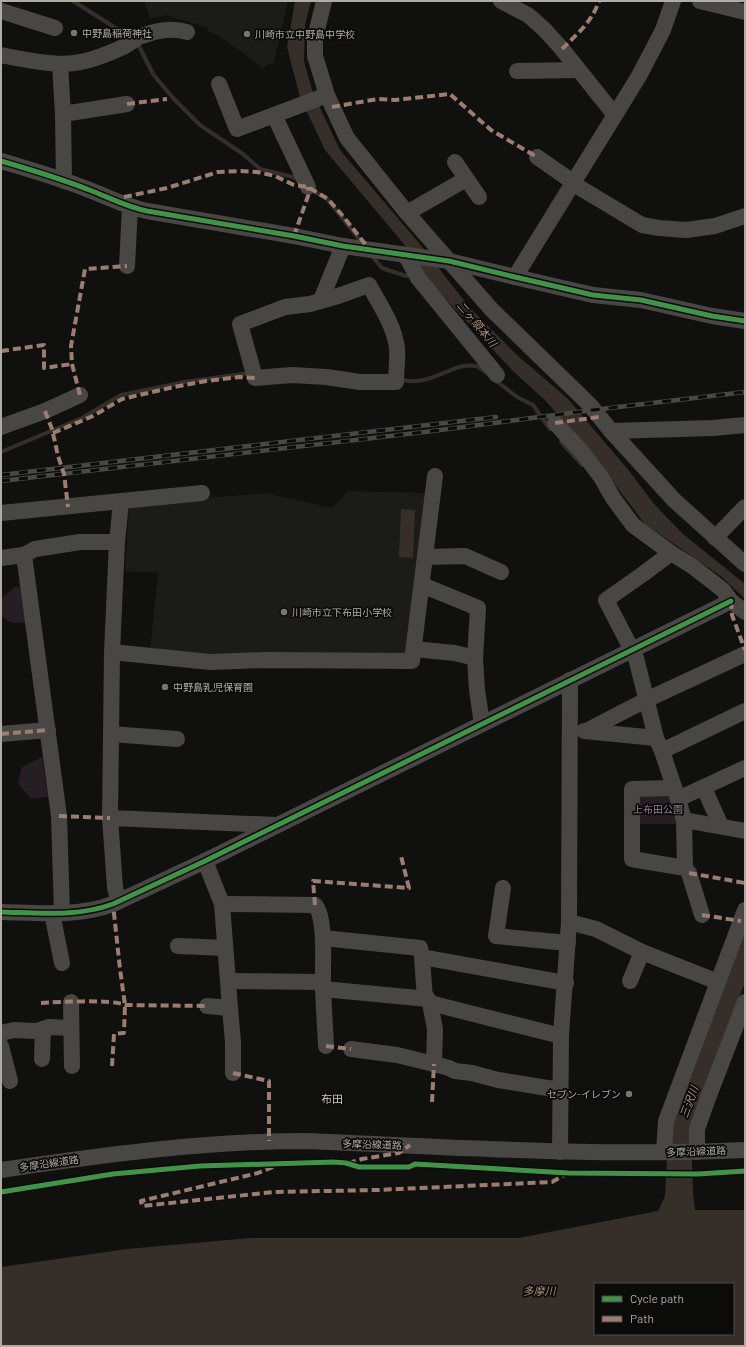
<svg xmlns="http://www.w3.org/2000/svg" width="746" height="1347" viewBox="0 0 746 1347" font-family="Barlow,'Noto Sans JP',sans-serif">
<rect width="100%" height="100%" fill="#10100f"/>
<g fill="#1b1b19">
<polygon points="144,1 288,1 274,62 262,68 246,55 219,36 207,31 209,28 166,15 150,19"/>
<polygon points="348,491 428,493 410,652 404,657 212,657 150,651 158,573 125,571 129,505 265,493 332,508"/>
</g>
<g fill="#251e23">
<path d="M15,587H20L26,622C14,624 11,624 1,616V598Z"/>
<polygon points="42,757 48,797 31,799 18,783 22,767"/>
<polygon points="671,793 678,824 637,824 637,795"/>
</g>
<g fill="#362f29" fill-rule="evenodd">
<polygon points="295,1 311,1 305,25 304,61 313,93 340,150 419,243 469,307 517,355 568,399 630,472 654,504 683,534 745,584 745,599 722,577 645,524 591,453 546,401 514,372 427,279 403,243 325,150 300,97 287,47"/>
<polygon points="401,509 415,510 413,558 399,557"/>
<path d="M745,924V982L691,1125L693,1194L695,1210H745V1346H1V1267L127,1249L250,1238H519L658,1211L665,1196L668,1140L671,1111ZM595,1284H733V1334H595Z"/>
</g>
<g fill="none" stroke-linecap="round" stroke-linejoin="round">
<g stroke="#362f29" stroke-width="4">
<polyline points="73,1 130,37"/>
<polyline points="137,42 153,74 173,98 200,125 243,154 260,169 293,177 300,181"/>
<polyline points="310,189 327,199 363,244"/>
<polyline points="372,256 382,268 406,276 412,275"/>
<path d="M399,379C431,389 452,361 476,366C480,367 483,371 487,373"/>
<polyline points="495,380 517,397 533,405 550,429"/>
<polyline points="561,442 582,465"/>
<polyline points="1,452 82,418 121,395 185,382 249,373"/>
</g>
<g stroke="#494744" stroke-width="16">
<polyline points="324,1 315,38 315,56 327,95 347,138 407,213 492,310 590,405 611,431 674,500 745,564"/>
<polyline points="501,1 528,15 544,29 562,49 614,114"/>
<polyline points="700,1 745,12"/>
<polyline points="1,11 55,28"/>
<path d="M1,55C20,59 55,66 74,63C91,61 108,54 123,47C129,44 134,40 139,37C153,31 172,27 187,32"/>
<polyline points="60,64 63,114 64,181"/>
<polyline points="517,71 578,70"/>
<polyline points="219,84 237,129 327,95"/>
<polyline points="63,114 127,104"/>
<polyline points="274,115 308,187"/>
<polyline points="537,157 573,182"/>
<path d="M1,161C32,170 62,179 92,191C110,198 127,207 147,211L294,236L343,246L449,261L515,277L593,295L641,300L712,316L745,321"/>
<polyline points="455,162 479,197"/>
<polyline points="572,183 642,225 659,228 686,230 715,226 745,216"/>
<polyline points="407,213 466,179"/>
<polyline points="406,256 418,278 497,375"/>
<polyline points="127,266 130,207"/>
<polyline points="515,277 639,76 663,30 673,1"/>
<path d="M369,285C380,305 394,325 397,348C398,359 396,371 396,382H360L326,377L292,375L255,378L240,324L285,307L310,304L338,296Z"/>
<polyline points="321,300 343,246"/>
<polyline points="555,423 582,452 601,477 613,498 633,525 671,553 692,566 723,590 731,601 745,612"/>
<polyline points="1,427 45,411 80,395"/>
<polyline points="611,431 713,428 745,425"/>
<polyline points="1,513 202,493"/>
<polyline points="715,538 745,507"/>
<polyline points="671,553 643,574 606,600 636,658 656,738 662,751 678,799 684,820 685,868"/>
<polyline points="24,555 59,816 62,913"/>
<polyline points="425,557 465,556 501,572"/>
<polyline points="1,558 24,555 35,549 80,542 117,542"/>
<polyline points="422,585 478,608 475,658 477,690 482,724"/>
<polyline points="414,649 455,653 475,658"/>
<polyline points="112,652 210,662 265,660 412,661 435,476"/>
<polyline points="584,731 656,738"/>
<polyline points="586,731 646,700 745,654"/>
<polyline points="1,734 48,730"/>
<polyline points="111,734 177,739"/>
<polyline points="662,751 745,711"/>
<polyline points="673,788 632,789 632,859 685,868 689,873 702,915"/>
<polyline points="704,788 721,826"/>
<polyline points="678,799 745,768"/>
<polyline points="110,818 276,825"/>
<polyline points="684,820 745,831"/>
<polyline points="205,861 222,904 230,1008 207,1006"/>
<polyline points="503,888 496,936 568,943"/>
<polyline points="118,901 115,887 110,818 112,652 117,542 121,502"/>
<path d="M222,904L315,905C327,919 322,970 323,990C324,1009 325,1027 326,1046"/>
<path d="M1,912C38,913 78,917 113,904L205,861L731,601"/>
<polyline points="52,913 62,963"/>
<polyline points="569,922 596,929 642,952 718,982"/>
<polyline points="323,938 420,948 422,957 425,999"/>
<polyline points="178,946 225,948"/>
<polyline points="422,957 566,983"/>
<polyline points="229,981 323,982"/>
<polyline points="630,981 642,952"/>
<polyline points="323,989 428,999 430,1003 561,1036"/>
<polyline points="71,1002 72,1066"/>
<polyline points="430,1003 435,1029 434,1064 449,1068 455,1071 472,1073 498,1080 560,1090"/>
<polyline points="230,1008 233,1042 233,1073"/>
<polyline points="1,1033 14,1030 37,1031 49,1027 71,1028"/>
<polyline points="1,1046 10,1081"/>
<polyline points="351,1049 397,1055 434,1064"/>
<polyline points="42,1059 43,1029"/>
<polyline points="560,1152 561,1036 569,922 570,680"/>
<polyline points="664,1152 666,1121 745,910"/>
<polyline points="697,1152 697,1129 708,1098 745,1002"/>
<path d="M1,1170C102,1155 204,1141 306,1141C452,1147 599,1157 745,1150"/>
</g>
<g stroke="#484845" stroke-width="4.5">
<g id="rail">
<polyline points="1,475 496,417"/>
<polyline points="1,481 425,432 593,410 745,392"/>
</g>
</g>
<use href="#rail" stroke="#0b0b0a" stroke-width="3" stroke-dasharray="9" stroke-linecap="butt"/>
<g stroke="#9b7d72" stroke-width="4" stroke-dasharray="8 4" stroke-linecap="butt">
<path d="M562,49C577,34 592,22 599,1"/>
<polyline points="127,104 167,99"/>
<polyline points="332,107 378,99 395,100 450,94 491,130 537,157"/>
<polyline points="124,197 167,188 218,172 241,171 257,172 275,176 294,185 308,187 328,199 343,216 369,249"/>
<polyline points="294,236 308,196 308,187"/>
<polyline points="1,351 44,345 44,368 72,364"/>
<polyline points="80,395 72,364 71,346 85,269 127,266"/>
<polyline points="45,411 52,429 58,456 64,474 68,507"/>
<polyline points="555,423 599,417"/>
<polyline points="53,433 93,416 122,399 174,387 206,381 239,377 255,378"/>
<polyline points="731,601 732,615 745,650"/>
<polyline points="1,734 48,730"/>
<polyline points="59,816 110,818"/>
<polyline points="689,873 745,883"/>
<polyline points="315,905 313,881 409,888 401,856"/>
<polyline points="702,915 741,921"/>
<path d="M41,1003C58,1002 113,999 125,1005L207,1006"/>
<polyline points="326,1046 351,1049"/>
<polyline points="112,1066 114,1034 124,1033 125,1005 120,969 113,904"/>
<polyline points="233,1073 269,1081 269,1141"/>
<polyline points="432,1102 434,1064"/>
<polyline points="348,1163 362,1159 399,1153 410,1145"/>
<polyline points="273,1167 258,1173 141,1201 142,1206 274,1192 377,1190 552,1182 566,1174"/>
</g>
<g stroke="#0b0b0a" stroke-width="8">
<g id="cycleway">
<path d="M1,161C32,170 62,179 92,191C110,198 127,207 147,211L294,236L343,246L449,261L515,277L593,295L641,300L712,316L745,321"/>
<path d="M1,912C38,913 78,917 113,904L205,861L731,601"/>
<polyline points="1,1192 113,1174 200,1166 334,1162 346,1163 359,1167 409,1167 415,1164 568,1173 698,1174 745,1171"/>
</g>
</g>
<use href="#cycleway" stroke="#419447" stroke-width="5"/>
</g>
<g fill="#78756f" stroke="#0b0b0a" stroke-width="1.5">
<circle cx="74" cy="33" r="4"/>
<circle cx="247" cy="34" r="4"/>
<circle cx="284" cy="612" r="4"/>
<circle cx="165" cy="687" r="4"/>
<circle cx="629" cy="1094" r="4"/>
</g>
<g text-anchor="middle" stroke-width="3.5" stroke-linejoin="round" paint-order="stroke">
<g font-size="10" fill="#b0aca2" stroke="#0b0b0a" text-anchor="start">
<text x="82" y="37">中野島稲荷神社</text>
<text x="255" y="38">川崎市立中野島中学校</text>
<text x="292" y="616">川崎市立下布田小学校</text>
<text x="173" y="691">中野島乳児保育園</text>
<text x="621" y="1098" text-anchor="end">セブン-イレブン</text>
</g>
<g font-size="10" fill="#9a7a97" stroke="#0b0b0a">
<text x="658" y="813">上布田公園</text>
</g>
<g font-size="10" fill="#b0aca2" stroke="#0b0b0a">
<text transform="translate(372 1144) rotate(2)" y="4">多摩沿線道路</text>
<text transform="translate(696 1151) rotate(-2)" y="4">多摩沿線道路</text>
<text transform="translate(49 1163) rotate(-8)" y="4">多摩沿線道路</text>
</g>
<g font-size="11" font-style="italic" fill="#a9917b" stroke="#0b0b0a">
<text transform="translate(477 324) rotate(50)" y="4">二ヶ領本川</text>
<text transform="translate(689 1102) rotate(-70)" y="4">三沢川</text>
<text x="539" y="1295">多摩川</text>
</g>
<g font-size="11" fill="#cdcac2" stroke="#0b0b0a">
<text x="332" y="1103">布田</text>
</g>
</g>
<rect width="746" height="1347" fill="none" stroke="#b0aca2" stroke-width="4"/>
<rect x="594" y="1283" width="140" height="52" fill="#0b0b0a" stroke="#4d4b47"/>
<rect x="602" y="1296" width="20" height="6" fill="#419447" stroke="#4d4b47"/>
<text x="630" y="1303" font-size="12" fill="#b0aca2">Cycle path</text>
<rect x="602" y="1316" width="20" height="6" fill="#9b7d72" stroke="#4d4b47"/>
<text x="630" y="1323" font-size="12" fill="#b0aca2">Path</text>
</svg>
